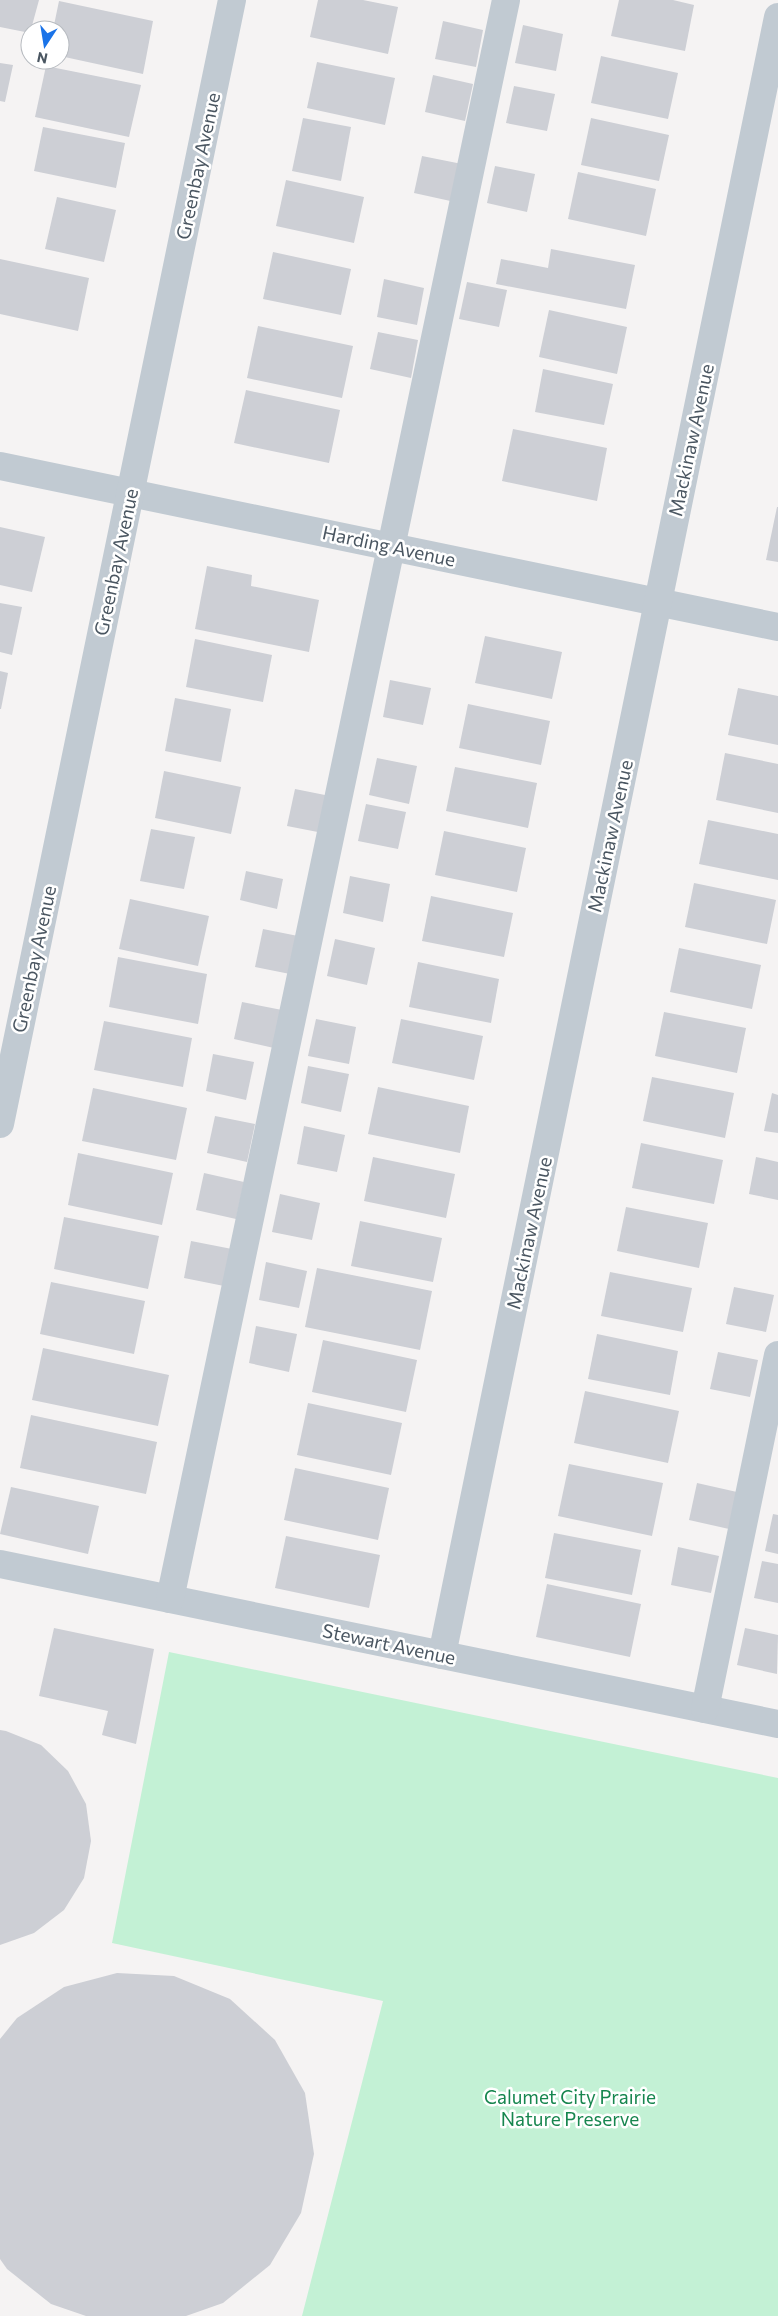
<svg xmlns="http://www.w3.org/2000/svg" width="778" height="2316" viewBox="0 0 778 2316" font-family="Commissioner,sans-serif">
<rect width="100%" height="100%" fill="#f5f3f3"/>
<polygon fill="#c3f1d5" points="169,1652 778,1778 778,2316 302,2316 383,2001 112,1943"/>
<g fill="#cdcfd5">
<polygon points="0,0 39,0 30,33 0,27"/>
<polygon points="318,0 363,0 398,7 388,54 310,37"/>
<polygon points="619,0 673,0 694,5 685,51 611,36"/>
<polygon points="59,1 153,21 143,74 60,56 60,30 53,30"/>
<polygon points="443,21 483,30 476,67 435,59"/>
<polygon points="523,25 563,34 556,71 515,63"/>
<polygon points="601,56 678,73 668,119 591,103"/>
<polygon points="317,62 395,78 385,125 307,108"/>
<polygon points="0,63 13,65 5,102 0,101"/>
<polygon points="46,66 141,85 129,137 35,117"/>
<polygon points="433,75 473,84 465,121 425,112"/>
<polygon points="514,86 555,94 547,131 506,123"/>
<polygon points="303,118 351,127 341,181 292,171"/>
<polygon points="591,118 669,135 659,181 581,165"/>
<polygon points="43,127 125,143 116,188 34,171"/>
<polygon points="422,156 462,164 455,202 414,193"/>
<polygon points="495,166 535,174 527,212 487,203"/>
<polygon points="578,172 656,189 646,236 568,219"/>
<polygon points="286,180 364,197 354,243 276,226"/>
<polygon points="57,197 116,210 104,262 45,249"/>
<polygon points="551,249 635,265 626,309 496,284 501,259 548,268"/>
<polygon points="273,252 351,269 341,315 263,299"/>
<polygon points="0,259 89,278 78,331 0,314"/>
<polygon points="384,279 424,288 417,325 377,317"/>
<polygon points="467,282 507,290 499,327 459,319"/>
<polygon points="549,310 627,327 617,374 539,357"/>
<polygon points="258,326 353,346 342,398 247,378"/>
<polygon points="378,332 418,340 411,378 370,369"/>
<polygon points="543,369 613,384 604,425 535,412"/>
<polygon points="246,390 340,410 329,463 234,443"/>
<polygon points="513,429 607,448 597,501 502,481"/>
<polygon points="777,507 778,507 778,562 766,560"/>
<polygon points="0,527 45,537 32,592 0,585"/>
<polygon points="207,566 252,575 251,586 319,600 309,652 195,629"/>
<polygon points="0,603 22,607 12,655 0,652"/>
<polygon points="485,636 562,652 552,699 475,683"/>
<polygon points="195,639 272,655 263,702 186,687"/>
<polygon points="0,671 8,673 1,709 0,709"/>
<polygon points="390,680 431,688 423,725 383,717"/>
<polygon points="738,688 778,696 778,745 728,735"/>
<polygon points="175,698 231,709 221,762 165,751"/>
<polygon points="468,704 550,721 541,765 459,748"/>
<polygon points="725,753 778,764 778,813 716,800"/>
<polygon points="377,758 417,766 409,804 369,795"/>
<polygon points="455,767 537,783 528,828 446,811"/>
<polygon points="164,771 241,787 231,834 155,818"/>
<polygon points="295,789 335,797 328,834 287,826"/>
<polygon points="366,804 406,812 398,849 358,841"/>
<polygon points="708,820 778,834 778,880 699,864"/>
<polygon points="151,829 195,837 184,889 140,881"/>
<polygon points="444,831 526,848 517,892 435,875"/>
<polygon points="246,871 283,879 277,909 240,900"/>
<polygon points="350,876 390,884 383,922 343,913"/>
<polygon points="694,883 776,900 767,944 685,927"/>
<polygon points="431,896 513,913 504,957 422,941"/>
<polygon points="130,899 209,916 198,966 119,949"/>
<polygon points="263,929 298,936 290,974 255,967"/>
<polygon points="335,939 375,948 367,985 327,976"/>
<polygon points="679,948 761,965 752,1009 670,992"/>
<polygon points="118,957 207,974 198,1024 109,1007"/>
<polygon points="418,962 499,979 491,1023 409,1007"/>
<polygon points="242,1002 282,1010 274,1048 234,1039"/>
<polygon points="664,1012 746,1028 737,1073 655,1056"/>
<polygon points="316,1019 356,1027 349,1064 308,1056"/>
<polygon points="401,1019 483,1036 474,1080 392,1063"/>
<polygon points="104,1021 192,1038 183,1087 94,1070"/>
<polygon points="213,1054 254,1062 246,1100 206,1091"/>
<polygon points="308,1066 349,1074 341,1112 301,1103"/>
<polygon points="652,1077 734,1093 725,1138 643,1121"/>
<polygon points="378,1087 469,1106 460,1153 368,1134"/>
<polygon points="93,1088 187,1108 176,1160 82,1141"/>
<polygon points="772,1093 778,1095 778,1133 764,1131"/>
<polygon points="215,1116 255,1124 247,1162 207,1153"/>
<polygon points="304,1126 345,1135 337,1172 297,1164"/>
<polygon points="641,1143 723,1160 714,1204 632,1188"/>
<polygon points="78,1153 173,1173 162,1225 68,1205"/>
<polygon points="373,1157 455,1174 446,1218 364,1201"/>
<polygon points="756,1157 778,1162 778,1200 749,1194"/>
<polygon points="204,1173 244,1182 236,1219 196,1210"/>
<polygon points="280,1194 320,1203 312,1240 272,1232"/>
<polygon points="626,1207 708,1223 699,1268 617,1251"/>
<polygon points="64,1217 159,1236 148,1289 54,1269"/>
<polygon points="360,1221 442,1238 433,1282 351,1266"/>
<polygon points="191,1241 232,1249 224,1286 184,1278"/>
<polygon points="266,1262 307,1271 299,1308 259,1300"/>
<polygon points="317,1268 432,1291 420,1350 305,1327"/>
<polygon points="610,1272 692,1288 683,1332 601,1316"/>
<polygon points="51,1282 145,1301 134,1354 40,1334"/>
<polygon points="734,1287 774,1295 766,1332 726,1324"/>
<polygon points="256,1326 297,1334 289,1372 249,1363"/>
<polygon points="597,1334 678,1351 670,1395 588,1379"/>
<polygon points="323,1340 417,1360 406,1412 312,1392"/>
<polygon points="43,1348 169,1375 158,1426 32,1400"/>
<polygon points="718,1352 758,1360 750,1397 710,1389"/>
<polygon points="585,1391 679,1411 668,1463 574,1443"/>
<polygon points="308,1403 402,1423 391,1475 297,1455"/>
<polygon points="31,1415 157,1442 146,1494 20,1468"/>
<polygon points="569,1464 663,1483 652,1536 558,1516"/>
<polygon points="295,1468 389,1488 378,1540 284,1520"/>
<polygon points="697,1483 737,1492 729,1529 689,1520"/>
<polygon points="11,1487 99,1506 88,1554 0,1534"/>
<polygon points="773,1514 778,1515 778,1554 765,1551"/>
<polygon points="554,1533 641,1550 632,1595 545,1578"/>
<polygon points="286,1536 380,1555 369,1608 275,1588"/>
<polygon points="678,1547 719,1556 711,1593 671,1585"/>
<polygon points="762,1561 778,1564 778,1603 754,1598"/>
<polygon points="547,1584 641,1604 630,1657 536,1637"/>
<polygon points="54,1628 154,1649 136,1744 102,1735 108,1711 39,1696"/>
<polygon points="745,1628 778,1635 777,1674 737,1665"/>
<polygon points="0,1730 6,1731 41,1745 68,1771 86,1804 91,1841 84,1878 64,1910 34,1933 0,1945"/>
<polygon points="117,1973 174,1976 230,1999 275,2040 305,2093 314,2154 301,2213 270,2265 223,2303 186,2316 86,2316 51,2304 7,2269 0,2259 0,2039 17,2018 64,1987"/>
</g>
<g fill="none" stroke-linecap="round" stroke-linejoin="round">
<g stroke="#c1cad2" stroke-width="28">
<polyline points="0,466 778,627"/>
<polyline points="0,1124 232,0"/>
<polyline points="0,1564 778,1724"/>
<polyline points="170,1599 506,0"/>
<polyline points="442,1655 778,17"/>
<polyline points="705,1709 778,1355"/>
</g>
</g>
<g text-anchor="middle" stroke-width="5" stroke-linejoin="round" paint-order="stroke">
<g font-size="19" fill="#4a5661" stroke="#fff">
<text transform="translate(198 166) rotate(-78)" y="7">Greenbay Avenue</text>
<text transform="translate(691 440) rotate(-78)" y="7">Mackinaw Avenue</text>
<text transform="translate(389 546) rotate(12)" y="7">Harding Avenue</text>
<text transform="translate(116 562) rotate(-78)" y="7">Greenbay Avenue</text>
<text transform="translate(610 836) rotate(-78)" y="7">Mackinaw Avenue</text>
<text transform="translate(34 959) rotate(-78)" y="7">Greenbay Avenue</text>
<text transform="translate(529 1233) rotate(-78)" y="7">Mackinaw Avenue</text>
<text transform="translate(389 1644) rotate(12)" y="7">Stewart Avenue</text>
</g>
<g font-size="19" fill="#17864f" stroke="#fff">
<text x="570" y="2104">Calumet City Prairie<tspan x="570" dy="22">Nature Preserve</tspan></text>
</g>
</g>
<g transform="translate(45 45) rotate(192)"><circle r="24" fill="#ffffff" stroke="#b7bbc0"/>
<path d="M0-4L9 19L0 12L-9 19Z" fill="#1a73e8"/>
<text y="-8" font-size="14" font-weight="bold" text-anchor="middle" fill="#4a5661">N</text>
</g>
</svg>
